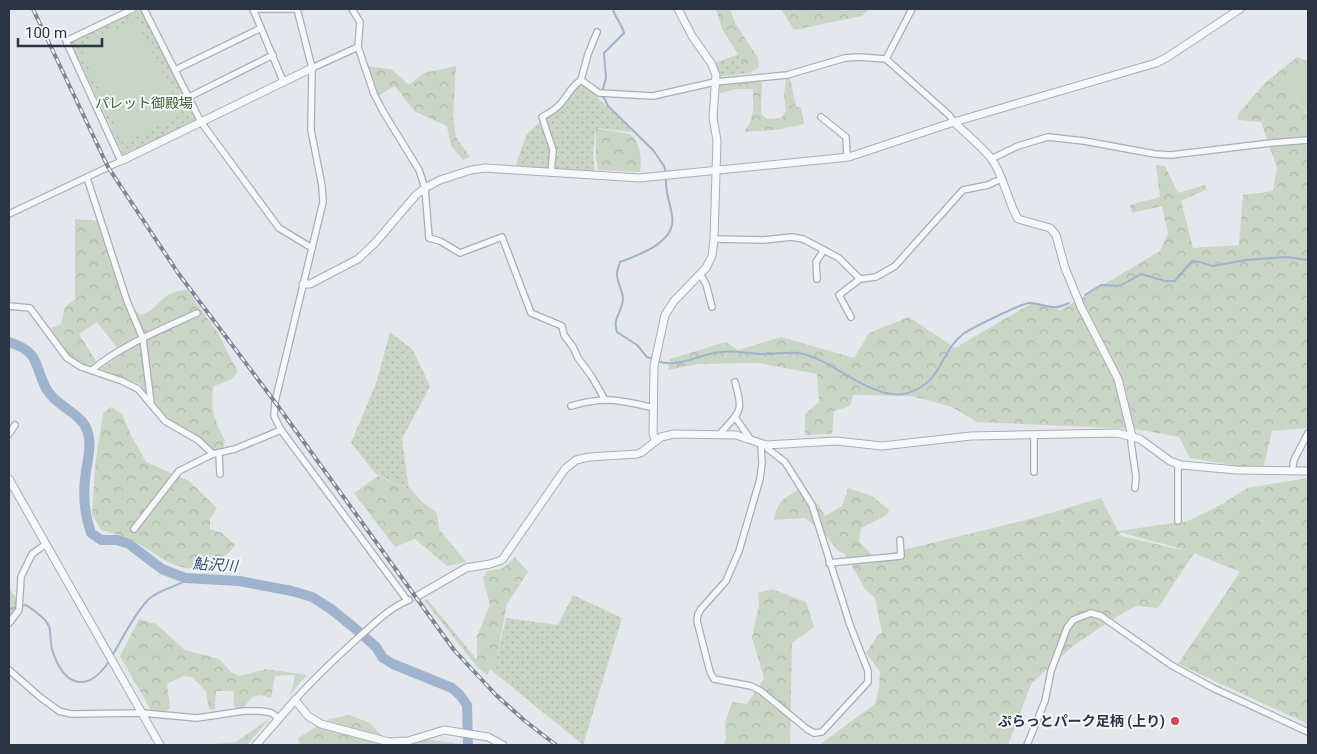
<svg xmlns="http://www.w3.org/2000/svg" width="1317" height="754" viewBox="0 0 1317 754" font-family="Roboto,'Noto Sans JP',sans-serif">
<defs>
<pattern id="green-dots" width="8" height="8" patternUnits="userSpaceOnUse" patternTransform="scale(1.25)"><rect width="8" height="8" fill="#c9d6c5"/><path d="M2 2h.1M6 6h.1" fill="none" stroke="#adb8ab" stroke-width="1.8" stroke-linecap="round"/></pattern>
<pattern id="forest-crowns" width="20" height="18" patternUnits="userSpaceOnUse" patternTransform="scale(1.25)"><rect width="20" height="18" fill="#c9d6c5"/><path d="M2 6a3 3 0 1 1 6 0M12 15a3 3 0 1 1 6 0" fill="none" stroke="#adb8ab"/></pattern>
</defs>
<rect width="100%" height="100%" fill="#e4e7ec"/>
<g fill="url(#green-dots)">
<polygon points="141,10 200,123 126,160 71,42"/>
<polygon points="739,54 750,73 716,77 712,64"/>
<polygon points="580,81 630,129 631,132 596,128 593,153 595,173 515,168 526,135 546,116"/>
<polygon points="390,332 413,350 430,386 402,439 409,490 376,474 351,443 377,381"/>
<polygon points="573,595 622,618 583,745 490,669 497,657 506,618 558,625"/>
</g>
<g fill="url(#forest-crowns)" fill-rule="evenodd">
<polygon points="716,9 730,9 735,23 758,58 759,67 750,73 722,29"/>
<polygon points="781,9 869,9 862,16 794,30"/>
<polygon points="1297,57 1308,61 1308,66 1287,87 1308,115 1308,428 1272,431 1263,470 1190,458 1179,437 1136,429 977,422 952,407 912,396 853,395 850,406 834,411 832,434 805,435 805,414 819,402 817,374 758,363 698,364 668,370 670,359 726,342 738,350 781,337 854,358 869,333 909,317 955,348 1032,303 1061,310 1160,251 1168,233 1162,206 1132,213 1130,205 1160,197 1156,165 1165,166 1178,193 1205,185 1207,189 1181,201 1193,248 1239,245 1243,195 1273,191 1277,168 1261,122 1238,120 1238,114 1265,83"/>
<polygon points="368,66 391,69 409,85 424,73 456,66 453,117 456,137 470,157 463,160 451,146 447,126 414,111 395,86 377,96"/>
<path d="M790,78L796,107H801L804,124L775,130L745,132V130C755,119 753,103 753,89H737L717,94L719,82L757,80L762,83L761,114L767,119L781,118L786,111L784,95L786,79Z"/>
<path d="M596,128C603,130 627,133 631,135C641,143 642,161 640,172L598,170L596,156Z"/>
<path d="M75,219L99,221L124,301L141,315C163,308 157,292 187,290L218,333L233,363L238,371L232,379L214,386C209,405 215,423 225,440L223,448L213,451L171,423L151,400L140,384L100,369L122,354L97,322L79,334L96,361L88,367L65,354L51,328L61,324L65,307L75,299Z"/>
<path d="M111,407L122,414L131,435L146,462L189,481L217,508L210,519V529L222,533L235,545C228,556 223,557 212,563C179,581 156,550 127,538C119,535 110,533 101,530L92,514L95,467L103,413Z"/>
<polygon points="378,476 409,490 409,487 421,501 437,513 439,529 466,562 447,566 415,539 395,547 354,493"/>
<path d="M1308,478V724L1178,664L1240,572L1194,553L1158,608L1136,606L1116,617L1073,646L1031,684L1008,745H975L971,744L970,745H819L875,704L879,687L880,672L866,653L878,635L882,633L875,598L865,589L845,554L838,551L824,533L805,518L774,520C778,500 784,497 802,489L818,505L825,516L842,506L848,488L872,496L889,510L887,515L861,528L859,541L874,557L1030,519L1101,498L1118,531L1188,521L1224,503L1247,488ZM1119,532L1182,549V550L1121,536Z"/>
<polygon points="515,557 528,572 507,604 497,657 487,675 477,667 424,600 427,599 477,660 477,636 490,605 483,578 487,571 503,568"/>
<polygon points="9,589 15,596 17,613 9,615"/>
<polygon points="772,589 806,602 814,627 792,643 790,745 724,745 726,739 725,723 732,702 747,704 764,678 752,638 759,604 758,593"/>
<polygon points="139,619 156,624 185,650 219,659 232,673 240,676 266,669 307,675 286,698 292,690 295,675 275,676 271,698 261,695 252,697 244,707 235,709 233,691 216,691 215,710 209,709 206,691 192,677 183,676 167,684 170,708 165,713 153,714 120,656"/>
<polygon points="349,715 370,723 387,741 424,739 469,745 300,745 298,738 329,719"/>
<polygon points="270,718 247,745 202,745 236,742"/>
</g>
<g fill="#c9d6c5">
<polygon points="136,20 183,114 123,143 80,46"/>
<polygon points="1308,64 1308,114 1287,87 1298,71"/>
</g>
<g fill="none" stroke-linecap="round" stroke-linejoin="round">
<g stroke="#9fb4cc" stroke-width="2">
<path d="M613,9C615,18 622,24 624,33L604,53L606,78L603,89V96L608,106L653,150L664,166L666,172"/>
<polyline points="1085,295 1101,285 1120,286 1141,274 1165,281 1175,281 1192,261 1200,262 1213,266 1246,260 1286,257 1308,260"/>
<path d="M653,359L647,357L637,345L617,332C612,317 623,312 623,298C622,289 617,282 617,274C617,270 619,265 620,262C639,255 677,242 672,216C670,201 665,193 666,177"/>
<path d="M657,361C678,369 699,354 720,352C734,350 750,354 765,354C776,354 788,352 799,353C832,358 873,403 908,393C943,382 939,353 963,334C973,327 1017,306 1028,303C1036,302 1046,307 1054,307C1059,308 1064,305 1069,303"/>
<path d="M9,609L26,605C33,610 45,617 49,626C51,633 50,641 52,649C63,686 87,695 110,660"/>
<path d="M112,656C123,638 134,614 148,600C160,588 177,588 189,578"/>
</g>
<path stroke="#9fb4cc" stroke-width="10" d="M9,342C42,353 33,365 47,390C57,407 80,412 87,430C93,445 86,465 85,480C83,498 85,516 91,533L101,540H117L129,544L162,569L185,578L239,581L292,591L312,597L331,609L357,630L376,647L383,658L393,664L452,688L460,695L467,705L468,745"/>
<g stroke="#a9aeb7" stroke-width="8">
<g id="minor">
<polyline points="144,9 201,122 279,228 312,248"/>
<polyline points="253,9 283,81"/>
<polyline points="254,9 297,9"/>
<polyline points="297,9 312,68 311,130 322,186 323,202 275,402 274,416 281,430 407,600"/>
<polyline points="352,9 360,22 358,47 374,94 384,113 419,170 425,188 429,238 440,241 460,253 502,237 531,313 562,326 564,335 573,347 578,358 592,377 605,400"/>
<polyline points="597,32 588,54 581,80 599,93 653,96 715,82 787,75 845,58 859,57 886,59 949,115 954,122"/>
<polyline points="886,59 912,9"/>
<polyline points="312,68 358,47"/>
<polyline points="175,70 261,28"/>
<polyline points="189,97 273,55"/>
<polyline points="821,117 846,137 847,157"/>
<polyline points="991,159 1018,146 1048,137 1084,141 1155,154 1171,155 1271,143 1308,140"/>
<path d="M551,173L553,150L542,117C549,113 557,109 562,102C571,91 569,89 581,80"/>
<polyline points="87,178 127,301 143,339 151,403"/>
<polyline points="9,214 121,161 66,41 133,9"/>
<polyline points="714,239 764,240 792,237 803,239 839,258 860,279 876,277 895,266 963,190 988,185 1001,179"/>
<polyline points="700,274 706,284 712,307"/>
<polyline points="817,279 816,262 824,250"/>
<polyline points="9,306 30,308 67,358 81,367 122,381 138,389 165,421 198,440 213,454 235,449 281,430"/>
<polyline points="851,317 839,295 860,279"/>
<path d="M92,370C118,347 165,328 197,313"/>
<path d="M571,406C605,396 621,400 654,408"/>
<polyline points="735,417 751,440"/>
<polyline points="9,434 15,425"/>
<path d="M720,434C740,410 744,414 735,382"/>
<polyline points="1034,435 1034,472"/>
<polyline points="1132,436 1131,442 1136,477 1135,488"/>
<polyline points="761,444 762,463 760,479 739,551 726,581 701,609 698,614 697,621 710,672 714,679 751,686 761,691 807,729 814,733 822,732 868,682 868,671 850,625 812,505 785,462 768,449 766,445"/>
<polyline points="219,453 220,474"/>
<polyline points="1293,466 1294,460 1308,433"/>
<polyline points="1178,521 1178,464"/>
<polyline points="134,529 179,471 213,454"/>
<polyline points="829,563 901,556 900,540"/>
<polyline points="9,623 19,610 21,577 32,554 46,544"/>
<polyline points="9,670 40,697 59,711 71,714 142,713 197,718 244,711 261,711 272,713 279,719"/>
<path d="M295,700C315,677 336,658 359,637C375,623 389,608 409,600"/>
<polyline points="1027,745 1045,701 1051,671 1067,628 1073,620 1091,613 1101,616 1171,665 1213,688 1308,732"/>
</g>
</g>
<g stroke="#a9aeb7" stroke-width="9">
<g id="tertiary">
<path d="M954,122C966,134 980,145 991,158C1004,176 1007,200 1018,219L1050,228L1056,235L1065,268L1081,307L1118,379L1132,436"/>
<polyline points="121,161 312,68"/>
<polyline points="303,284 310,284 358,259 375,243 416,195 425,188 440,180 471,170 485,168 639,178 849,157 954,122 1156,63 1166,58 1240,9"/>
<polyline points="656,441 653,434 654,366 665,315 674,301 706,268 712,256 714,239 717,141 713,117 716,75 711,63 692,36 678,9"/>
<polyline points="9,479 160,745"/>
<polyline points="416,597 466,568 490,564 502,560 565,469 576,460 589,457 637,454 642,452 661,437 674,434 736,435 766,445 836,441 882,446 971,436 1117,433 1140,439 1170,461 1181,465 1237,470 1308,471"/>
<polyline points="256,745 295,700 308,716 321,724 389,742 408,741 444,730 488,737 503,745"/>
</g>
</g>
<use href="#minor" stroke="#f7f8fa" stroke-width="5.5"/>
<use href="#tertiary" stroke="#f7f8fa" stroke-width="7"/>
<g stroke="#7d8696" stroke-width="4">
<polyline id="rail" points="33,9 108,167 178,273 275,402 454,650 496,695 525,721 556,745"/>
</g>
<use href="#rail" stroke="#f4f6f9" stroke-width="2" stroke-dasharray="5.5" stroke-linecap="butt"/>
</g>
<circle fill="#d1495b" stroke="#f4f6f9" stroke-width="2" cx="1175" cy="721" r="5"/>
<g text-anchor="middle" stroke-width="4" stroke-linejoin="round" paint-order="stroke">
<g font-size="14" fill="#3f6138" stroke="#f4f6f9">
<text x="144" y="108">パレット御殿場</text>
</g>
<g font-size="14" font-weight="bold" fill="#2b3445" stroke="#f4f6f9" text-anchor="end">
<text x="1165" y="726">ぷらっとパーク足柄 (上り)</text>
</g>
<g font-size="15" font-style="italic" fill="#34527a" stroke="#f4f6f9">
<text transform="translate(215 565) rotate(4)" y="5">鮎沢川</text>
</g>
</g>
<rect width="1317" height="754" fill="none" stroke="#2b3445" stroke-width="20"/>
<path d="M18 38v8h84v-8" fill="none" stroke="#2b3445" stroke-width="2.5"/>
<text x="25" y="38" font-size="15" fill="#2b3445" stroke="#f4f6f9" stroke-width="4" paint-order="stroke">100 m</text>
</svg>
